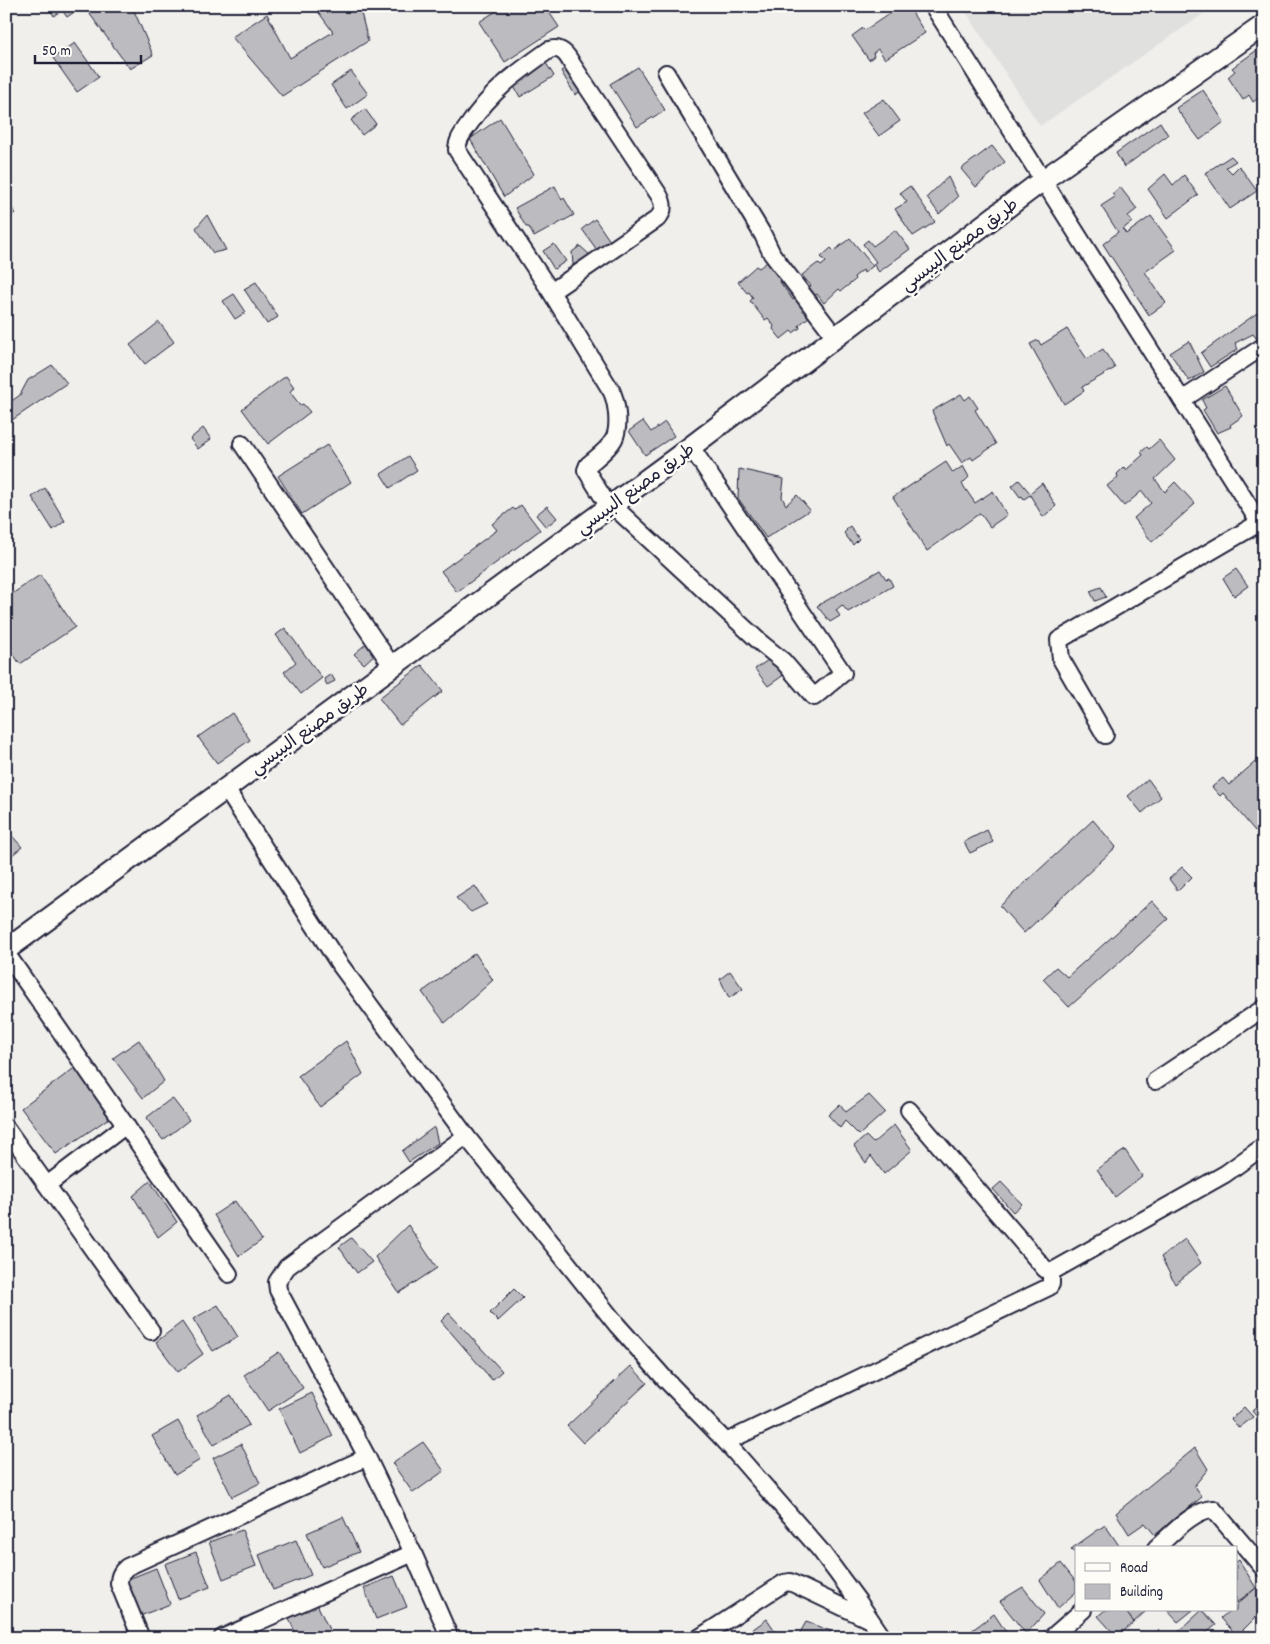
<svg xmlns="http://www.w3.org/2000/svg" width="1270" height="1644" viewBox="0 0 1270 1644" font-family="Dekko,'Playpen Sans Arabic',sans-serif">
<rect width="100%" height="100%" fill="#f0efec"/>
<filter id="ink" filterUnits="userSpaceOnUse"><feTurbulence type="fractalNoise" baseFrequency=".02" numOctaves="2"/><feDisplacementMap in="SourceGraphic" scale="10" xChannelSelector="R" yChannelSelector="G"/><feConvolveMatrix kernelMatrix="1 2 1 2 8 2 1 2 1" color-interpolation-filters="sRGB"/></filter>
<g filter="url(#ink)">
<polygon fill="#e0e0df" points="962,6 1215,6 1040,126"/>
<g fill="#bcbcc0" stroke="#22223b">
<polygon points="48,6 83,6 67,17 62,10 54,16"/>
<polygon points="94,6 132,6 153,55 130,69 89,13"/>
<polygon points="314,6 357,6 361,13 368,41 282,96 232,37 267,14 290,58 333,32"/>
<polygon points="504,6 545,6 559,27 505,62 479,22"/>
<polygon points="893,6 908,6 925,33 885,59 878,49 873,53 874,56 869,60 852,36 863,28 865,30 889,14 895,9"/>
<polygon points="75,43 99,77 77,92 53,58"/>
<polygon points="1264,45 1264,94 1253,102 1249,95 1243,100 1228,77 1235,71 1232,68"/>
<polygon points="546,63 554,76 520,97 512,83"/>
<polygon points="572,64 586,88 575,95 561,71"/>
<polygon points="638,67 665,110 637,127 610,84"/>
<polygon points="351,71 368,94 347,109 331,85"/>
<polygon points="1203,90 1224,122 1200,140 1176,108"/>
<polygon points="884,99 900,121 879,136 862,113"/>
<polygon points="365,109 376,124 362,135 351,120"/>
<polygon points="500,118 534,174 504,197 470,139"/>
<polygon points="1160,122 1168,135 1124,167 1116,153"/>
<polygon points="992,146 1005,162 976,187 961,169"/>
<polygon points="1231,156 1236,161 1226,167 1232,173 1239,166 1257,191 1230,209 1205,173"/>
<polygon points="1165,174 1173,185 1184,175 1198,195 1168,218 1148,189"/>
<polygon points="948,177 958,197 939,214 927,197"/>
<polygon points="555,186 562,200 564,198 574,215 534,237 529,227 526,227 515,208"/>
<polygon points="910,186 935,222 913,236 895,209 907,202 900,193"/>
<polygon points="1120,187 1137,209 1128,216 1132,222 1123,229 1126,234 1151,216 1176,250 1145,272 1166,303 1149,315 1103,244 1118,232 1101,206 1115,197 1112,194"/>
<polygon points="6,199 15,213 6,218"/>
<polygon points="207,215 226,250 213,253 196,228"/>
<polygon points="595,219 610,241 597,250 582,229"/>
<polygon points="895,230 910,249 879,272 873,264 876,262 863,244 868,240 873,246"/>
<polygon points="850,238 873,266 864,273 863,270 854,277 855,280 841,291 839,289 824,303 817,294 814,296 808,288 811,286 802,275 818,263 821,266 826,262 821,257 831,248 834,251"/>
<polygon points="554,244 566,261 554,269 543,251"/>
<polygon points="580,246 590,255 573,265 572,252"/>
<polygon points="770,260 784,279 780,282 793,300 796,298 810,316 799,325 800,328 793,333 791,331 781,339 773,329 774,326 768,318 765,320 750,301 753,298 749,292 747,293 738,282 756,266 759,268"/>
<polygon points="256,282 278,317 267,324 244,289"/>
<polygon points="234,294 246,312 235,319 223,301"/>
<polygon points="1257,313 1264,325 1264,332 1256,338 1253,334 1235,343 1238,349 1210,367 1201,353"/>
<polygon points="159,322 174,342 145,364 130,345"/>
<polygon points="1067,329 1087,359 1103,349 1115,368 1082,387 1084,391 1064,404 1030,344 1038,340 1041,345"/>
<polygon points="1189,341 1204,372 1189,381 1170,353"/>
<polygon points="52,365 67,383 6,424 6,405 20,395 28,380"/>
<polygon points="286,376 294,387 290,392 300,405 303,404 310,412 268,444 242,409"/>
<polygon points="1225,386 1243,416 1230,425 1231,427 1217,433 1203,410 1206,408 1202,400"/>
<polygon points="961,394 965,400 970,396 978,408 975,410 996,444 973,460 971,457 962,463 949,444 947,446 932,411"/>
<polygon points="643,421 651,432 665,422 674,436 645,455 629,431"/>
<polygon points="203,428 211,439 198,449 190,439"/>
<polygon points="1159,440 1175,460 1155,479 1165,492 1175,482 1195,504 1152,542 1134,518 1151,503 1142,491 1124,506 1107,486 1118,477 1117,474 1124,467 1126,470 1143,455 1141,452 1147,447 1149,449"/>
<polygon points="327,445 351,482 302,514 278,476"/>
<polygon points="408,456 417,470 390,488 381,474"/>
<polygon points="946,462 953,473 963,466 969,477 962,484 975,503 993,491 1007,515 990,527 980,513 927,551 893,497"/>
<polygon points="739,469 784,479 782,497 786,505 797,495 810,510 766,538 738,498"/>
<polygon points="1019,480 1030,493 1042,483 1056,506 1043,517 1030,495 1024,499 1022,496 1020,497 1012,486"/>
<polygon points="45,488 65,521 53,530 32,497"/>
<polygon points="521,505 540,530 457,592 441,571 497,530 492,524 513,508 515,510"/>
<polygon points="547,506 557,518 546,527 536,515"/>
<polygon points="850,526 859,539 853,545 844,533 847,530 846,529"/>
<polygon points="1236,569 1248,586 1234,596 1223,578"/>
<polygon points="880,570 886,579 889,578 893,586 848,612 842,605 836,610 840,616 830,622 817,606"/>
<polygon points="40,575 75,627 20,664 6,644 6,598"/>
<polygon points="1101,587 1106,597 1095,601 1090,591"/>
<polygon points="285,628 322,678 301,694 284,672 296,662 276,635"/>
<polygon points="368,642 377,652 364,664 354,654"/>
<polygon points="771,658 788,672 768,686 755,669"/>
<polygon points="422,665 443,691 400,725 379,698"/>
<polygon points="331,674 335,681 327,685 324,679"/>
<polygon points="232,713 250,740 217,763 198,737"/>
<polygon points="1264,754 1264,822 1255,831 1223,793 1220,796 1212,787 1223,778 1229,785"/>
<polygon points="1148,779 1161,797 1142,813 1128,796"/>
<polygon points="1093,820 1116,847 1024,933 1000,906"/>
<polygon points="6,829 22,847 6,860"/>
<polygon points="987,830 993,842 970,853 964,842"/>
<polygon points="1182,867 1192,877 1178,891 1169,879"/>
<polygon points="475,886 487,904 471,912 456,898"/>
<polygon points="1152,901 1168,919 1069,1007 1043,979 1056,967 1067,977"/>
<polygon points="475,953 493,980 445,1023 422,992"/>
<polygon points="730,971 743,989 729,998 720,979"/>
<polygon points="139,1040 164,1081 143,1098 113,1058"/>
<polygon points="346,1041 363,1074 320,1107 298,1076"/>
<polygon points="77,1066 109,1118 56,1154 21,1108"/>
<polygon points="869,1095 885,1112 859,1135 845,1121 840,1128 828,1115 840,1104 846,1112"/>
<polygon points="172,1098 189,1120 163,1140 146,1118"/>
<polygon points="894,1125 912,1150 884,1174 871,1156 866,1163 854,1146 866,1136 873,1143"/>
<polygon points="434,1127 438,1143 409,1162 402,1151"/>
<polygon points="1125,1150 1142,1176 1115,1197 1097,1169"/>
<polygon points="150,1181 177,1222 158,1237 133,1196"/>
<polygon points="1001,1182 1022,1204 1013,1212 993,1189"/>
<polygon points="235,1201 262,1240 239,1256 214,1215"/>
<polygon points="408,1225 437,1268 399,1293 375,1257"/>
<polygon points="351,1238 372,1262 357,1273 339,1247"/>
<polygon points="1185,1239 1201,1263 1175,1284 1161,1257"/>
<polygon points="514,1289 523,1298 498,1321 490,1313"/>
<polygon points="218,1305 238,1337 213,1351 193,1319"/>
<polygon points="449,1313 502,1371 492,1380 441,1321"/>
<polygon points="182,1322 203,1354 178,1372 156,1342"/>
<polygon points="279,1352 303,1388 268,1411 244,1375"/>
<polygon points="631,1366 647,1383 583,1443 567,1426"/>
<polygon points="312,1393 333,1436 300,1453 279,1409"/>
<polygon points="231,1395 249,1425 214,1445 197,1415"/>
<polygon points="1264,1401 1264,1425 1252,1411"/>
<polygon points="1244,1407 1253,1417 1239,1428 1231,1419"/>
<polygon points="178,1421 200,1460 175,1475 152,1436"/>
<polygon points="423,1442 444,1471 413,1493 392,1463"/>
<polygon points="241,1444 260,1483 232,1497 213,1458"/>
<polygon points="1195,1448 1208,1469 1194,1486 1202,1497 1155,1535 1145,1523 1129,1534 1116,1513"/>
<polygon points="343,1517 359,1552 322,1567 307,1533"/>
<polygon points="1105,1525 1120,1547 1119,1548 1076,1548 1076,1554 1071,1549"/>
<polygon points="242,1530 256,1566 223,1579 209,1542"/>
<polygon points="296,1540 311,1575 273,1590 259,1555"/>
<polygon points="196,1552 210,1587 178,1599 165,1564"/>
<polygon points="1239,1560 1256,1588 1236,1603 1236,1562"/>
<polygon points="1061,1563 1076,1582 1076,1592 1058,1608 1040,1580"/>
<polygon points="156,1568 170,1604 140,1616 126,1580"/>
<polygon points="394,1576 407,1607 376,1619 364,1588"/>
<polygon points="1023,1587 1044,1614 1026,1634 1000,1601"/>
<polygon points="1256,1588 1264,1593 1264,1609 1237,1636 1221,1618 1230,1610 1236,1610 1236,1605"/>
<polygon points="317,1604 333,1638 298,1638 288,1617"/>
<polygon points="1105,1610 1124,1610 1134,1622 1117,1637 1098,1616"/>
<polygon points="1124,1610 1145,1610 1146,1611 1134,1622"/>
<polygon points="1167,1610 1193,1610 1178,1622"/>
<polygon points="1202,1610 1216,1625 1200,1638 1176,1638 1174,1636"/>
<polygon points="994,1614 1010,1638 970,1638 967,1634"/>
<polygon points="767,1619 780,1638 741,1638"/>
<polygon points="806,1622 831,1631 827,1638 797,1638"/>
</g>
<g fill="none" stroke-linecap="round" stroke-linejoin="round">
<g stroke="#22223b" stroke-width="20">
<g id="minor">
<polyline points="933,6 1264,530"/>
<polyline points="666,73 763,235 772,254 836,338"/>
<path d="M551,292L657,219C665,211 664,204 659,195L572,64C567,54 561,46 549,50C515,74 492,90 468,126C463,133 457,140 457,150L551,292L612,392C617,404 620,427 614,439C608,450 597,457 588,465L586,470L609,507"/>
<polyline points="1182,400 1264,346"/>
<polyline points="242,444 392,666"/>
<polyline points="612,505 762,644 783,661 814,697 843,673 691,447"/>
<polyline points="1105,735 1061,659 1059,640 1259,523"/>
<polyline points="226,789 338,962 466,1136 617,1325 666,1380 726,1442 821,1551 858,1601 883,1638"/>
<polyline points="6,953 229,1274"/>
<polyline points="1155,1081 1264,1008"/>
<polyline points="909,1110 1045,1269 1051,1272 1225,1174 1264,1146"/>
<polyline points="6,1128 151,1331"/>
<polyline points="47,1185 126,1125"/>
<polyline points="726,1442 1049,1287 1051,1284 1051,1272"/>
<path d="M1156,1548C1171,1535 1193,1510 1213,1509L1264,1569"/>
<path d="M141,1638L119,1584C119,1576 121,1572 127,1567L367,1457"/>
<polyline points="222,1638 413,1553"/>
<polyline points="450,1638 413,1553 367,1457 278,1290 277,1282 287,1267 466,1136"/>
<polyline points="699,1638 784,1583 790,1582 870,1620"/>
<polyline points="1051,1638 1083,1610"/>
</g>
</g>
<g stroke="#22223b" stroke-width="24">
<polyline id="major" points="6,950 676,458 1043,180 1264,25"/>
</g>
<use href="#minor" stroke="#fdfcf7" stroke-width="16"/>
<use href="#major" stroke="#fdfcf7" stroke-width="20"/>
</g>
</g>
<g text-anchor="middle" stroke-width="5" stroke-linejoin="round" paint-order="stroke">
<g font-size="18" fill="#22223b" stroke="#fdfcf7">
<text transform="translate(959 244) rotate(-37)" y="6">طريق مصنع البيبسي</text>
<text transform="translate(635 488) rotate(-36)" y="6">طريق مصنع البيبسي</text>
<text transform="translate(309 728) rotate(-36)" y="6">طريق مصنع البيبسي</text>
</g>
</g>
<rect width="1270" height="1644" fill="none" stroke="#fdfcf7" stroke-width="25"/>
<rect x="12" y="12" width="1245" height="1619" fill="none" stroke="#22223b" stroke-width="2" filter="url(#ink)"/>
<rect x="1075" y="1546" width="162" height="65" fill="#fdfcf7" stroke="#a5a5ac"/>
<rect x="1085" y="1563" width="25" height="8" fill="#fdfcf7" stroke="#a5a5ac"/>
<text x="1120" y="1572" font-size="15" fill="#22223b">Road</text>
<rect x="1085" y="1584" width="25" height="15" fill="#bcbcc0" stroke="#a5a5ac"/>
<text x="1120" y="1596" font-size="15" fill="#22223b">Building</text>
<path d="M35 55v8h106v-8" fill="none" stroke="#22223b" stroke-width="2.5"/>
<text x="42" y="55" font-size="15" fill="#22223b" stroke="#fdfcf7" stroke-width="4" paint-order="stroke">50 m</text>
</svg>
